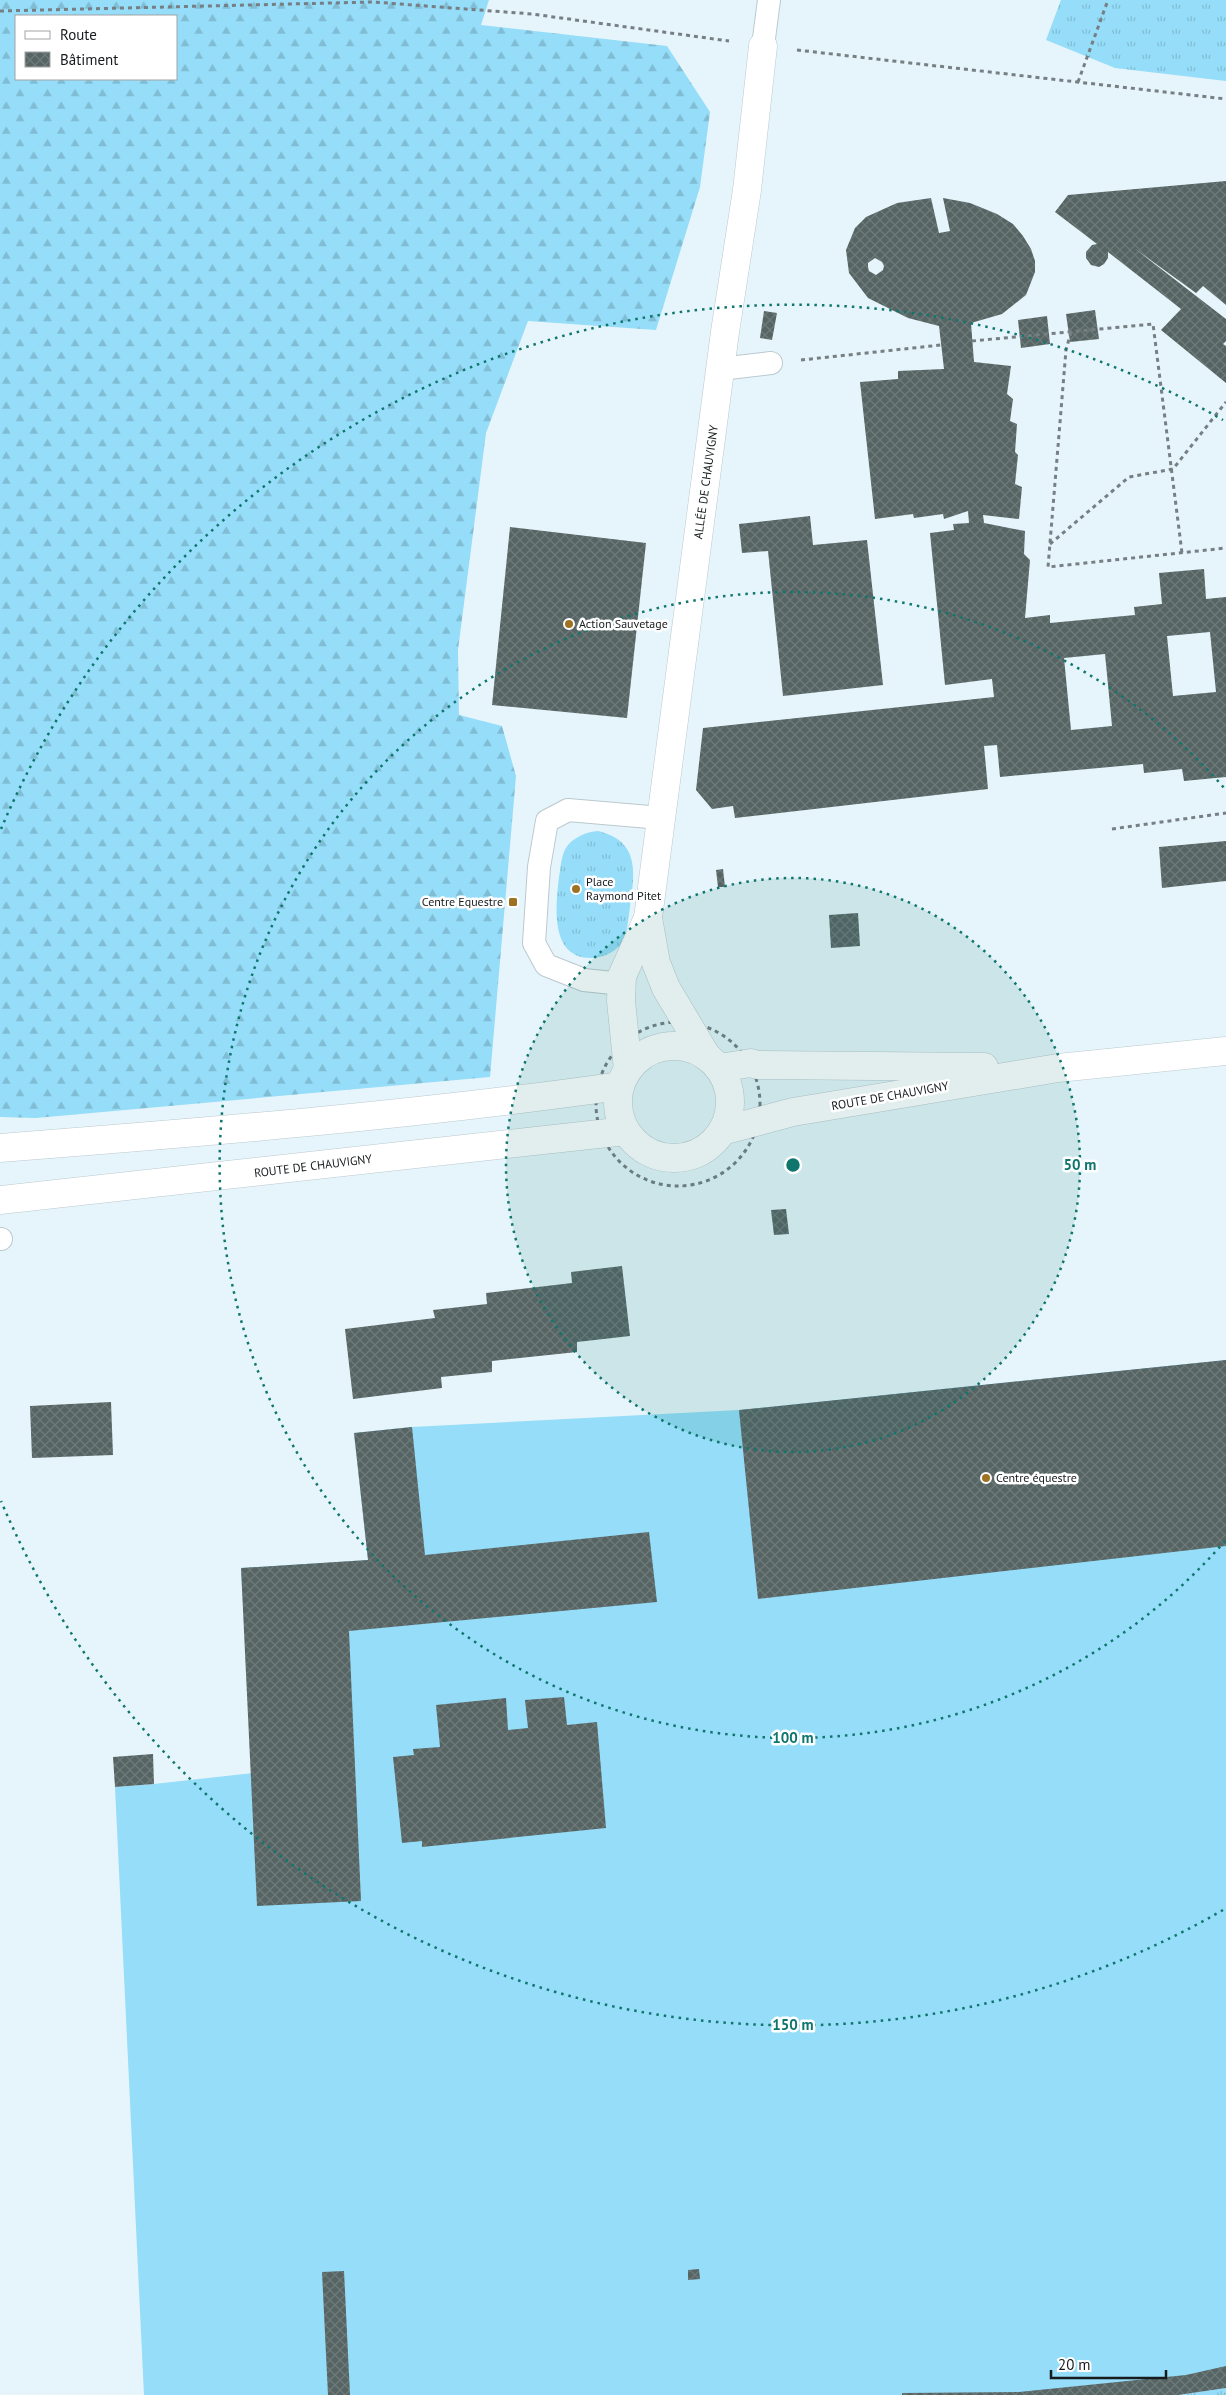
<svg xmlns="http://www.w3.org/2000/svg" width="1226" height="2395" viewBox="0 0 1226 2395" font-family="'PT Sans',sans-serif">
<defs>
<pattern id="grass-tufts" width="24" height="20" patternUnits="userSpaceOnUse" patternTransform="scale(1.25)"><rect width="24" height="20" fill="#95ddf8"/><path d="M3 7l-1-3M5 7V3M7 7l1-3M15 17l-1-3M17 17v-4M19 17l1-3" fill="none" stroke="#80bdd4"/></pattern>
<pattern id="forest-firs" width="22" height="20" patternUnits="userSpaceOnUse" patternTransform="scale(1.25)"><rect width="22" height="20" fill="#95ddf8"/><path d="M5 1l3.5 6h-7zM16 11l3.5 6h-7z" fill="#80bdd4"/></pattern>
<pattern id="building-cross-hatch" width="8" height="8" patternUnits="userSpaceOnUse" patternTransform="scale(1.25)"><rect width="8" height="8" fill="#566464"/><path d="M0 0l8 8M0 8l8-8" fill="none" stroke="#6f7a7a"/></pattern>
</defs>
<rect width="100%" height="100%" fill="#e6f5fb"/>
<g fill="url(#grass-tufts)">
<polygon points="1061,0 1226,0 1226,81 1115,68 1046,40"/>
<path d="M598,831C640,841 635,873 630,907C628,919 628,934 621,944C614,953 601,958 591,958C549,958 556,904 559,877C561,867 561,853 568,845C576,836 587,832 598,831Z"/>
<polygon points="1226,2388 1226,2395 1178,2395"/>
</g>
<path fill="url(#forest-firs)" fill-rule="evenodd" d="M0,0H489L481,25L667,46L710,112L700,187L656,330L528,321L486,433L458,650L459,715L502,726L516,776L490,1077L36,1118L0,1117ZM16,16H176V79H16Z"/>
<polygon fill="#95ddf8" points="1226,1360 1226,2388 1178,2395 144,2395 115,1787 154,1784 253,1773 241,1568 368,1560 354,1433 412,1427 739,1410"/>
<g fill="url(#building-cross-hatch)" fill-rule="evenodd">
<polygon points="1226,181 1226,305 1203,286 1196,293 1134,248 1226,319 1226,341 1223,344 1226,346 1226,383 1161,330 1181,309 1108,252 1108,258 1104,264 1099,267 1091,265 1086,258 1086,252 1092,245 1097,244 1055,212 1068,195"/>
<path d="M931,198L939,233L950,231L943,198L970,203L997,214L1013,224L1023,236L1031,249L1035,261V272L1026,295L1002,314L971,323L974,362L1011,366L1007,394L1013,399L1010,421L1017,424L1015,452L1018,455L1015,484L1022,487L1019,519L983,515L984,523L1025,531L1024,554L1030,560L1025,618L1050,615V623L1135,615L1134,607L1162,604L1159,573L1204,569L1206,599L1226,597V777L1184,781L1182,769L1144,773L1143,764L1000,777L997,745L984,746L988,789L735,818L733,806L712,809L696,790L703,728L994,697L992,679L945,685L930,533L954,530L953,524L969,523L968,511L944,519L943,514L914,518L913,514L875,519L860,382L898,379V371L944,369L939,326L908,318L868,298L849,273L846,250L855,228L866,217L897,203ZM875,258L882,262L884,266L883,270L876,275L869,271L868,267V263ZM1210,632L1216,692L1173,696L1167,636ZM1105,654L1112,726L1071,730L1064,658Z"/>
<polygon points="1095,310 1099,339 1070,342 1066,314"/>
<polygon points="764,311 777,313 772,340 760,338"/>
<polygon points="1047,316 1050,344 1021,348 1018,320"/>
<polygon points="810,516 813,545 867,540 883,685 783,696 768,551 742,553 739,524"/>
<polygon points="510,527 646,543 627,718 492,705"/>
<polygon points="1226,841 1226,881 1162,888 1159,847"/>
<polygon points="723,869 725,887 718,887 716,870"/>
<polygon points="858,913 860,946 831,948 829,915"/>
<polygon points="786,1209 789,1234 774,1235 771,1210"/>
<polygon points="622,1266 630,1336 577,1342 577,1352 492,1361 492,1372 441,1377 442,1388 353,1399 345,1329 435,1318 433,1310 487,1304 486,1293 572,1283 571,1272"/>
<polygon points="1226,1360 1226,1546 758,1599 739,1410"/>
<polygon points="111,1402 113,1455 32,1458 30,1406"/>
<polygon points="412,1427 425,1555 649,1532 657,1602 349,1631 361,1901 257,1906 241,1568 368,1560 354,1433"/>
<polygon points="564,1697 567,1725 597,1722 606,1828 422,1847 422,1841 402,1843 393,1757 414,1755 413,1749 440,1747 436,1705 506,1698 508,1730 528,1728 525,1700"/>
<polygon points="153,1754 154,1784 115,1787 113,1757"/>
<polygon points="699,2269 700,2279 688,2280 688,2270"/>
<polygon points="344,2271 350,2395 328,2395 322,2272"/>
<polygon points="1226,2366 1226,2388 1178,2395 902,2395 902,2393 1019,2392 1186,2375"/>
</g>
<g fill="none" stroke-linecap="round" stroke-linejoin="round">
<g stroke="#bbc9cf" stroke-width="24">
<g id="lane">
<polyline points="763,46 769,0"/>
<polyline points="720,369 771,363"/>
<polyline points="622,984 584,980 546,965 534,943 539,867 547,821 568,810 661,818"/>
<polyline points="0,1239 1,1239"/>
</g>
</g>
<g stroke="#bbc9cf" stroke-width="29">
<g id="street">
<polyline points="707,1057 666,988 656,963 648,918 725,332 747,190 763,46"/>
<polyline points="628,1070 621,1001 622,976 648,918"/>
</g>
</g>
<g stroke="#bbc9cf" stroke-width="29">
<g id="secondary">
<circle cx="674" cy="1102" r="56"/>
<polyline points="719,1068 751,1063 757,1065 984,1067"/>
<polyline points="722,1131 793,1112 1058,1068 1226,1051"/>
<path d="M0,1148C207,1132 415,1115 620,1086"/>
<polyline points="0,1200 626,1131"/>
</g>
</g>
<g stroke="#767f83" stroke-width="3" stroke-dasharray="4 4" stroke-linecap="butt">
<polyline points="0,11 373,2 532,14 729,41"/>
<polyline points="797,50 1226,99"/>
<polyline points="1078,82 1108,0"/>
<polyline points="1071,332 1066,350 1048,567 1226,548"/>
<polyline points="972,341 1153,324 1182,553"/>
<polyline points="801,360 941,345"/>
<polyline points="1050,544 1129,477 1173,469 1226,402"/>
<polyline points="1112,829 1226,813"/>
<circle cx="678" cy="1104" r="82"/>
</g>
<use href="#lane" stroke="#fff" stroke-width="22"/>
<use href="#street" stroke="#fff" stroke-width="28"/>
<use href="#secondary" stroke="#fff" stroke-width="28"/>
</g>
<circle cx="793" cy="1165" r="287" fill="#0f766e" fill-opacity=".12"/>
<g fill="none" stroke="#0f766e" stroke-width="2.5" stroke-dasharray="2.5 5">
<circle cx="793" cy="1165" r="287"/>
<path d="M1225 1541A573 573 0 1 1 1225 789"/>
<path d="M1223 1910A860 860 0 0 1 1 1501M1 829A860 860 0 0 1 1223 420"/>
</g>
<g fill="#9e7222" stroke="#fff" stroke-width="2">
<circle cx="569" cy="624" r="5"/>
<circle cx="576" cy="889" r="5"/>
<rect x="508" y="897" width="10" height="10" rx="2.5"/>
<circle cx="986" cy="1478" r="5"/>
</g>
<g text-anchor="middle" stroke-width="5" stroke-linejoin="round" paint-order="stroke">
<g font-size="12" fill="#161b1d" stroke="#fff">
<text transform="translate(706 482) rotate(-82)" y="4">ALLÉE DE CHAUVIGNY</text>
<text transform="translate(890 1096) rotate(-10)" y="4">ROUTE DE CHAUVIGNY</text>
<text transform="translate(313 1166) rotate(-7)" y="4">ROUTE DE CHAUVIGNY</text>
</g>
<g font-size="12" fill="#161b1d" stroke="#fff" text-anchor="start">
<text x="579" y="628">Action Sauvetage</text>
<text x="586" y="886">Place<tspan x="586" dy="14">Raymond Pitet</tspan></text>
<text x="503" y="906" text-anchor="end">Centre Equestre</text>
<text x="996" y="1482">Centre équestre</text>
</g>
</g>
<circle cx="793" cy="1165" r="8" fill="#0f766e" stroke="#fff" stroke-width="2.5"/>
<g font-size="15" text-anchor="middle" font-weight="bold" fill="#0f766e" stroke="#fff" stroke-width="5" stroke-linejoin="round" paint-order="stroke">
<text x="1080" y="1170">50 m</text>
<text x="793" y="1743">100 m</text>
<text x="793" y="2030">150 m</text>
</g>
<rect x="15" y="15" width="162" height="65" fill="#ffffff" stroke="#a2a4a5"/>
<rect x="25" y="31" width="25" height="8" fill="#ffffff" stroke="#a2a4a5"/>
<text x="60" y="40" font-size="15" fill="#161b1d">Route</text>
<rect x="25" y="52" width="25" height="15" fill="url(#building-cross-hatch)" stroke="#a2a4a5"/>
<text x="60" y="65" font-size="15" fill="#161b1d">Bâtiment</text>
<path d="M1051 2370v8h115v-8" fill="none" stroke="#161b1d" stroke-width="2.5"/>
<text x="1058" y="2370" font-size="15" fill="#161b1d" stroke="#ffffff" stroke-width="4" paint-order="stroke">20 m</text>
</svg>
